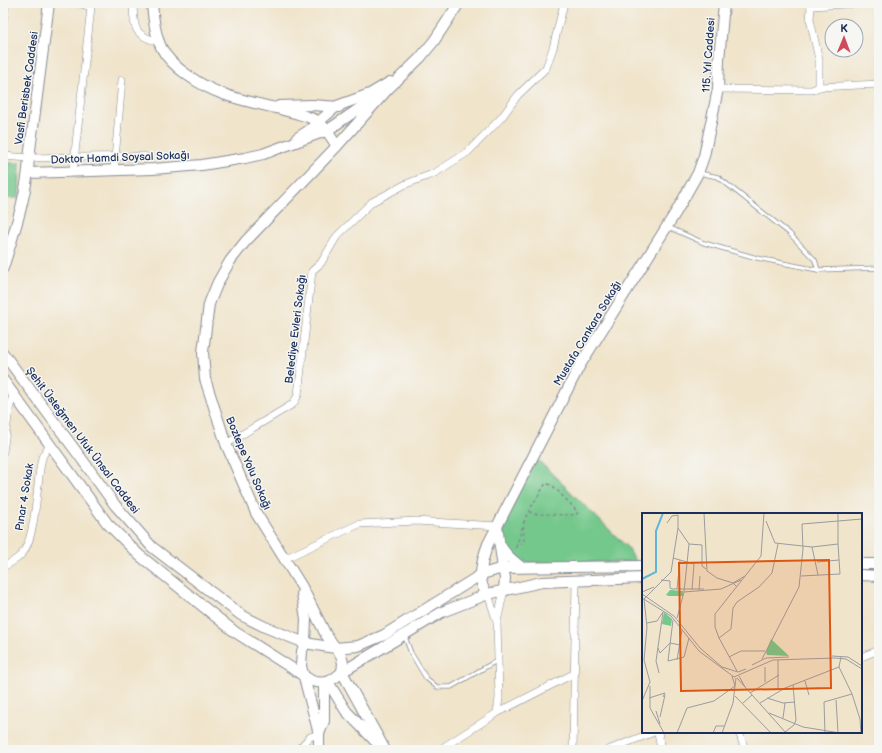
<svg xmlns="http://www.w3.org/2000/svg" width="882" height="753" viewBox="0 0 882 753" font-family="'Balsamiq Sans',sans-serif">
<rect width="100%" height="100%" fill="#f6f6f2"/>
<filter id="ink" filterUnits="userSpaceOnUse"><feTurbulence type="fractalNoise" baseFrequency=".025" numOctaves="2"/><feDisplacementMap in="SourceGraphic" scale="8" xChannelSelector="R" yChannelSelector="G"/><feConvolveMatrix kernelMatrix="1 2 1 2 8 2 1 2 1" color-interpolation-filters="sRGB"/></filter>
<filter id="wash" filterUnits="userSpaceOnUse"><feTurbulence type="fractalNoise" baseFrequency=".012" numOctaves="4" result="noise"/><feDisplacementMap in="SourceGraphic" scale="16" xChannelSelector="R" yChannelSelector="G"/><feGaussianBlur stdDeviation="0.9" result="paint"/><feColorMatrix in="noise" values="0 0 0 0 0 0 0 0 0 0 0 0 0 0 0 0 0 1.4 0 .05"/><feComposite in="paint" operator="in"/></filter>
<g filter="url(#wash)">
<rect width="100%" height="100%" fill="#f0e4cb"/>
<g fill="#74c88c" stroke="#487c75">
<polygon points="3,163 20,163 19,198 3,198"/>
<path d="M537,459L628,548L636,562L530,563C521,562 516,558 510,550C506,544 502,538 502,531C502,519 530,472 537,459Z"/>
</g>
</g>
<g filter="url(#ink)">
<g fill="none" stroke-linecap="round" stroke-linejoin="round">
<g stroke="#868a94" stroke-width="5">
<g id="lane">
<polyline points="699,173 718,177 789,233 815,260 818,270"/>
<polyline points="668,227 704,243 757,258 818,270 879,268"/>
<polyline points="405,637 411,653 426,678 437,687 451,687 498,660"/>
</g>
</g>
<g stroke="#868a94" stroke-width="8">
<g id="street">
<path d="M133,3C134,28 133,35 159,42"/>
<polyline points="809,3 811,6 810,19 819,60 819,87"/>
<polyline points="811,6 864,3"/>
<polyline points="3,21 5,3"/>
<polyline points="718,89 812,90 819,87 879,84"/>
<polyline points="3,156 29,158 144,156"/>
<polyline points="114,170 122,80"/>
<polyline points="73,171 91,7 78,3"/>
<polyline points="226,444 293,404 298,395 312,271 321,263 337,236 372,202 406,184 435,173 468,152 502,117 518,95 546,68 553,48 564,3"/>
<polyline points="3,452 9,410 13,394"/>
<polyline points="284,559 359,524 416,521 497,526"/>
<path d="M3,567C9,564 16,560 21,555C37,539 36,481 42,458C43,454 47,449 50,445"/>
<polyline points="488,594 497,622 504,590"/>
<polyline points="497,622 499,698 497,713"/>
<polyline points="861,657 879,650"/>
<polyline points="658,732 661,750"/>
<polyline points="739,732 745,750"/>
<polyline points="298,750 310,737 319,734"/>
<polyline points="439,750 497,713 575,673"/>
<polyline points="573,750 576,581"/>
<polyline points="608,750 654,732"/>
</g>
</g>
<g stroke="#868a94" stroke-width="12">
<g id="secondary">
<path d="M152,3C153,18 155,34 161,47C170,67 203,87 223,94C240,100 258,104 276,108C287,111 310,116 319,122C327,129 331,138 337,146"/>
<polyline points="279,106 312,105 339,107"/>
<polyline points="297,138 308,131 337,106 370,94 390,82"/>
<polyline points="28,173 153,169 202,165 245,158 263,154 328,130 373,99"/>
<path d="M3,268C14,232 27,196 29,158L49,3"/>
<polyline points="3,353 81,458 115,505 152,547 241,615 265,627 305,643 335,648 358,646 384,635 482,574 503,568 643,566"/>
<path d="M3,380L107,523L139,555L235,632L312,681C326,685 332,681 342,672L442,612L488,594L542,582L643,578"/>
<polyline points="497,526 503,568 505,578 504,590"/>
<path d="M501,546C505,555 514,561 521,567"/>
<polyline points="861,564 879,564"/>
<polyline points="861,575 879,576"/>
<polyline points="302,593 306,619 305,643 302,651 301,666 319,734 324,721 324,683"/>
<path d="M488,594C475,584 483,557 488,544L580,365L676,212L698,173L704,156L718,89L719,60L724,3"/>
<polyline points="328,682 346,711 377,743"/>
<polyline points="319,750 319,734"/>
<polyline points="385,750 342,672 343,663 341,655 326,635 302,587 256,513 226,444 205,379 203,352 209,304 218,282 230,261 245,242 337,146 388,89 420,58 434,41 459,3"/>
</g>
</g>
<g stroke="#868a94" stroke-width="1.5" stroke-dasharray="3 3" stroke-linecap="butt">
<polyline points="516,547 524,522"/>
<path d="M515,549L524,541C524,532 521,518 530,512L534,514L576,515L578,512L553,486L546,483L530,509V512"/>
</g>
<use href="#lane" stroke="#fff" stroke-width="3.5"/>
<use href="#street" stroke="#fff" stroke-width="7"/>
<use href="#secondary" stroke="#fff" stroke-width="10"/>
</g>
</g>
<g text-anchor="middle" stroke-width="3" stroke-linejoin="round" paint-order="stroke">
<g font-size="11" fill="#1b2f5e" stroke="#f6f6f2">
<text transform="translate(708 55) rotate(-86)" y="4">115. Yıl Caddesi</text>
<text transform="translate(26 88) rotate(-82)" y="4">Vasfi Berisbek Caddesi</text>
<text transform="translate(120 157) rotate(-2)" y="4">Doktor Hamdi Soysal Sokağı</text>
<text transform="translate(295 329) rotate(-83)" y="4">Belediye Evleri Sokağı</text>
<text transform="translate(587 333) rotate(-59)" y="4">Mustafa Cankara Sokağı</text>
<text transform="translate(83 440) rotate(53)" y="4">Şehit Üsteğmen Ufuk Ünsal Caddesi</text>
<text transform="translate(249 463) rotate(67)" y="4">Boztepe Yolu Sokağı</text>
<text transform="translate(24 497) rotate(-81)" y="4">Pınar 4 Sokak</text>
</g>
</g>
<g transform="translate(642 513)">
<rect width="220" height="220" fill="#f0e4cb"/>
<path d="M28,77L41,78V83H27L24,82ZM22,99L30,106L29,113L20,111ZM129,126L145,141L147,143L125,142L124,139Z" fill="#74c88c"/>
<path fill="none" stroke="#5db7da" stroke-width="2" d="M0,66L14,59V18L21,0"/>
<path fill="none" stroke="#9b9c9f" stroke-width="1" d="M62,0L65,58L75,65L91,70L95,74M124,8L133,30L170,34L196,31L198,61L159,63M25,10L30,3L36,2V15M47,31L60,32V53L64,56M196,31V0M170,34L176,62M31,45L52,51L50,77M175,49L197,47M19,67L28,68V75L30,76H62M91,70L103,63M35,76L38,47M57,77L58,63M0,79L12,74M42,79L79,76L99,67M0,81L32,103L58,135L80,154L96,159L104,156M0,85L29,103L57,138L92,164L131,147L193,145L204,146L220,156M31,107L26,148L42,144L47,125M5,110L15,108L21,99M77,125L89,116L91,95L95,89L117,74L130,60L136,31M16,135L18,140L28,130L38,132M190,143L206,144L220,153M87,144L99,138H123M120,146L157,74L161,36L160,11L220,6M35,147L40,117M136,147V177M110,152L124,145L147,144M123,154V169M197,154L210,181L218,206L219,220M95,158L77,125L73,114V101L119,43L122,0M17,160L14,148L21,99M90,163L93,173L94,165M97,163L103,174M95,165L144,220M163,168L167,182M8,173V195L22,220M108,180L137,162M93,183L129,220M7,185L23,180L21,184M125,185L141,190L153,189M194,187L196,219M0,188L8,169L2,147L5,114L2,86L29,59L36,15L47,31L42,79L35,105M101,190L110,182M118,190L143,175L197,154L199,144M14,198L18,211M127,200L161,214L198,220M18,204L23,182M141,205L143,190M143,219L152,212L154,207L151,172M35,220L45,195L72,188L93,173M71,220L74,213H82M80,220L91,190L93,173M183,220L182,189L210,181"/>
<path fill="#de5710" fill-opacity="0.15" stroke="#de5710" stroke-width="2" d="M187,47L189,175L39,178L37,50Z"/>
<rect width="220" height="220" fill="none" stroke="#1b2f5e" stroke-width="2"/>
</g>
<rect width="882" height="753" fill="none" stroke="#f6f6f2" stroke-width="16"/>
<g transform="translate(844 38) rotate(1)"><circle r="19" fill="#f6f6f2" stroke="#9ea6b7"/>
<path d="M0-3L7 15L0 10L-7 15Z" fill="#d1495b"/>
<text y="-6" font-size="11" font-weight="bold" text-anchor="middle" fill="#1b2f5e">K</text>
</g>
</svg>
